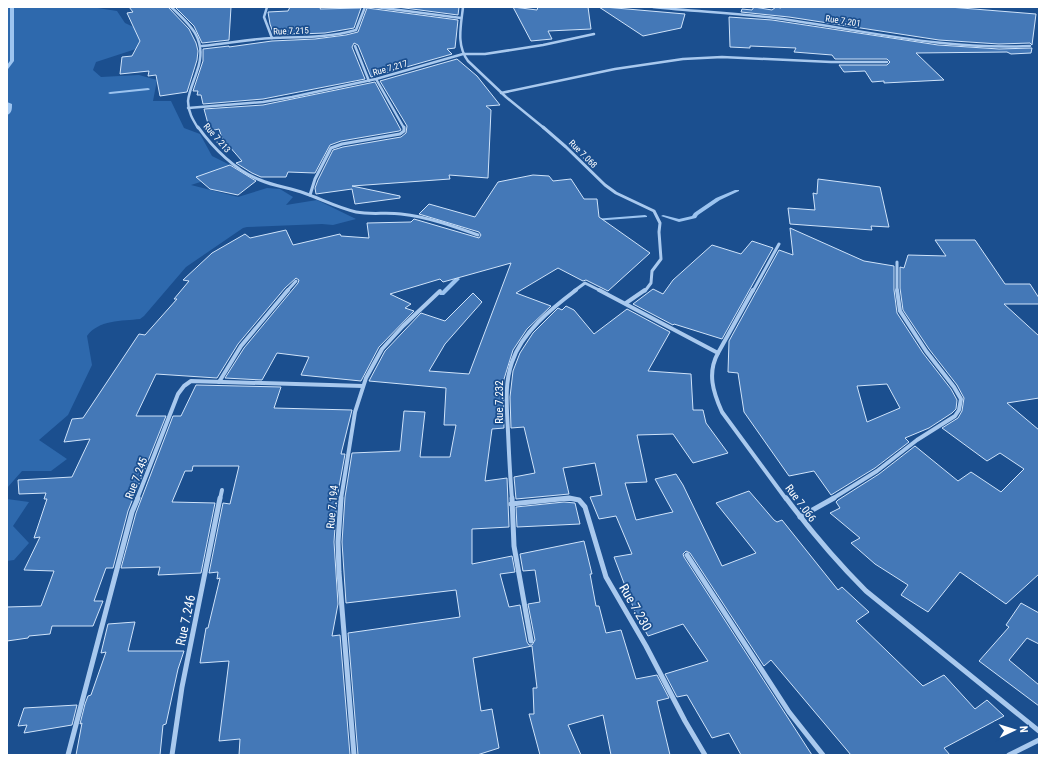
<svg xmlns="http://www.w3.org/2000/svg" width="1046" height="762" viewBox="0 0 1046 762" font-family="'Roboto Condensed',sans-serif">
<rect width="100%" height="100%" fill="#1b4f8f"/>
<g fill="#2e69ad">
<path d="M7,7H91L117,11L125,23L140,30L139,48L96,62L93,70L101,77L139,75L157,80L153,101H171L184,128L200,134L212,156L230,165L222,175L191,185L238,197L267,188L280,189L293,197L286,205L317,200L356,219L333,225L322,224L247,227L243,228L186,267L144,316L140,319C122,321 98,320 87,336L92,365L68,415L39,440L67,459L51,471H22L7,488Z"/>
<polygon points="7,499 29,502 13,526 29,543 14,560 7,561"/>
</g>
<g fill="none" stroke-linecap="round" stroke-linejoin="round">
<g fill="#9cc4f0" fill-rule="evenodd">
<polygon points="10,7 14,7 14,61 8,69 7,69 7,65 10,61"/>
<polygon points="148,88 150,89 149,90 110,94 108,93 110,92"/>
<path d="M7,102L12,104C12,109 12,113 7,115L8,105L7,104Z"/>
<polygon points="735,190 739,190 739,191 720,200 698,215 696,218 679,222 661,216 663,215 679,219 692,216 694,213 716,198"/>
<polygon points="645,215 647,216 647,217 594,221 592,220 594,219"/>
<polygon points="457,277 460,279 444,295 440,295 439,294 455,278"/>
</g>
</g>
<g fill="#4478b7" stroke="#cfe3fa" fill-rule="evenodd">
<polygon points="129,7 168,7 189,29 196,43 198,51 197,60 187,92 160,96 156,75 148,76 149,71 120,74 122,57 132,56 140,41 127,13 133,12"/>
<polygon points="175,7 231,7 229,40 202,43 194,26"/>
<polygon points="290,7 321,7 320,9 361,8 354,28 325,33 274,35 270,24 268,12 288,11"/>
<polygon points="397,7 459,7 458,15"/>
<polygon points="513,7 537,10 538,7 588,7 591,29 548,31 552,39 531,41"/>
<polygon points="599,7 604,7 685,14 681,28 643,36"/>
<polygon points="754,7 772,10 776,7 781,8 782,7 949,7 1036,14 1032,45 1030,43 999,44 939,40 789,17 741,12 742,9 752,10"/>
<polygon points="367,8 458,20 455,48 447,49 452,54 371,77 358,45 354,43 352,47 365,79 263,99 203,104 201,95 197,95 198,91 193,91 203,61 203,49 229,46 229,47 272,41 315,39 346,35 358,32"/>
<polygon points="729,17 772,20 938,45 999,49 1032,48 1031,53 1011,54 1007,52 916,53 944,80 884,83 884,81 872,82 865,71 844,72 839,65 887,65 890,62 887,59 835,59 832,55 794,52 796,48 750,46 750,48 730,47"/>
<polygon points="457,59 477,76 500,105 486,106 491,110 488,178 449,175 450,179 352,186 400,196 400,198 355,204 352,189 316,194 315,188 318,180 333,150 343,147 401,137 406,133 407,126 380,81"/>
<polygon points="375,82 401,130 399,131 341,141 330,145 315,173 288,172 286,177 261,177 252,173 236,163 242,161 222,138 219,129 210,131 204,109 263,105"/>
<polygon points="230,165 256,181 238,195 210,189 196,177"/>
<polygon points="533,175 549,176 553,181 571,179 584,199 597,199 599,217 650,253 608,291 586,280 583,281 558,268 516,293 551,306 527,329 513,350 504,379 503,396 504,428 492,429 485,481 507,478 509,527 472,529 472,564 512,556 515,572 500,574 509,607 520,605 527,642 529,645 532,645 535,640 528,604 540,602 535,570 523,571 520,554 584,541 592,574 590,574 596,606 599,606 606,633 621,630 636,679 657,675 669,698 657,701 670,755 611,755 603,715 568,725 581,755 540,755 529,714 534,714 533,688 537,688 532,646 473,658 481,711 492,709 499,748 477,755 358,755 348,633 460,617 456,590 346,603 342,542 345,497 352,453 400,451 404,411 425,412 420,457 450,457 456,425 444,425 446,388 369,381 385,351 421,313 445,321 473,293 482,302 445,344 429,371 469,374 511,263 443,282 440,279 390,294 411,304 405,308 414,311 379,347 361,381 301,375 309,357 277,353 262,380 225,378 244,348 298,283 299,280 296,278 285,288 238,344 217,378 156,374 136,416 166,416 128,511 113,568 106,568 94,601 103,601 93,626 52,626 50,634 29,636 28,638 7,641 7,607 41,606 54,571 24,570 40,537 34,538 47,499 44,499 46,493 19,494 18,480 72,477 90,439 64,442 72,419 83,418 139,334 145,335 177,299 174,299 189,281 183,280 212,253 245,234 250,238 286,230 293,245 340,234 341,236 369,238 367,223 411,222 414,219 479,238 481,235 479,232 419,214 429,204 475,217 498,182"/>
<polygon points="818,179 880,187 889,227 871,226 872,230 790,224 788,208 815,210 813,193 817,194"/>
<path d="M790,228L864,261L894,266V290L897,313L923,353L951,389L957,400L956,409L952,413L929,428L905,438L909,442L875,468L831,495L814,471L789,476L744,412L738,373L728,372L729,341L779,250L793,255ZM887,384L900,408L867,422L857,386Z"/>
<polygon points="935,240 975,240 1005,284 1030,284 1039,298 1039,304 1004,304 1039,336 1039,398 1007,403 1039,430 1039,574 1006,604 960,572 928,612 901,595 908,585 875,564 851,543 860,538 830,513 840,508 836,502 838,500 879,474 915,446 958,481 971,472 1001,492 1024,469 1000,453 987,461 942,428 958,418 962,411 964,398 957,385 929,349 903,310 900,288 900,267 904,268 908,255 946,256"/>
<polygon points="752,241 773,248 722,339 674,324 673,325 633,304 653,289 663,294 673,280 712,245 741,254"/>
<polygon points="566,306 574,310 594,334 627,309 670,332 648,371 691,374 693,410 703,410 706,423 728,453 693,463 673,434 637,435 647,482 625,483 636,520 673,512 655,479 676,474 683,485 722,566 756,553 716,503 749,491 774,520 777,522 782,520 838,590 842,587 869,612 856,621 923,686 944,675 975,709 987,700 1004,716 944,748 950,755 851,755 771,660 764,666 690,553 686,551 683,554 684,557 812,755 741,755 729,733 712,738 687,695 677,697 665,674 708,661 683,624 648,636 635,612 614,557 632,554 616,516 599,519 590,497 602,495 595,463 563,468 569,494 516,499 514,477 535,473 524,427 511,428 510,397 513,371 520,353 533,333 558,308 562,310"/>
<polygon points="196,385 281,387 274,408 352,410 341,454 345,454 337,498 334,542 338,604 332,636 340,635 350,755 239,755 240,739 219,741 229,661 200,663 206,628 208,628 220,578 217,579 218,572 209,573 223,503 230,504 239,466 193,466 192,471 185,471 172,502 215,503 201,573 158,575 160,567 121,568 136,513 173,416 181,416"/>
<polygon points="564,502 575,503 580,524 517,527 516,507"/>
<polygon points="1021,603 1039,613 1039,644 1027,638 1009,660 1039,685 1039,706 979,661 1009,627 1006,625"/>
<polygon points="135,622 128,651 184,651 178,669 166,724 163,725 160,755 76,755 82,723 80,724 85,704 88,696 91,695 106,652 101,653 108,624"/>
<polygon points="77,705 72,725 24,733 27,725 18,726 24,708"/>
</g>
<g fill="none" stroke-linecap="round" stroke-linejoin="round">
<g stroke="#a9c9ee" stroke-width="2.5">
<path d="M171,7C192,26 208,41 197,71C194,81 189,91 188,101C188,112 193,120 198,128"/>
<polyline points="267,7 264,17 272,38"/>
<polyline points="376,7 461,18"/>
<path d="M463,7C461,26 456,45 468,61L506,97L544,128"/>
<path d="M653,7C698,12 744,13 789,20C872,32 945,50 1030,46"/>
<path d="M202,46C226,44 249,39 273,38C301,37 328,38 356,30L365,7"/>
<polyline points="355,46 369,81"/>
<polyline points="376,79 404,128"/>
<polyline points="501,93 615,69 683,59 722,57 831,62 887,62"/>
<polyline points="188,108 263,102 292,97 376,79 463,54 485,54 543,45 594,34"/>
</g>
<g stroke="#a9c9ee" stroke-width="3">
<path d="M198,127C213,148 236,171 260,180C274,186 290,188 304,193C321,199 338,208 356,212C371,215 386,212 401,214C428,217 453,226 478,235"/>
<polyline points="543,127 566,147 605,185 616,193 654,211 660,223 659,232 661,259 652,271 651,283 645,291"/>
<polyline points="310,195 315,179 331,148 342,144 400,134 404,131 404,127"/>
<polyline points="897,262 897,291"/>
<polyline points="287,291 296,281"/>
<polyline points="574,291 585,283 601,291"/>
<polyline points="753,291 779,244"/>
</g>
<g stroke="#a9c9ee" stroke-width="4">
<path d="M599,290L718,353C707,373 713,392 722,412L786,499"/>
<polyline points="626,303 645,290"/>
<polyline points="718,353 753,290"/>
<polyline points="219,382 241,346 288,290"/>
<polyline points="137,499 178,394 184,386 191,381 363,386"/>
<polyline points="220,499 222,490"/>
<polyline points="341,499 355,412 366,378 382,349 403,326 440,291"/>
<path d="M512,499C510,476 509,454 508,432C507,408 504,385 512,362C522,332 551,309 576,290"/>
<polyline points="563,499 572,499"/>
<polyline points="832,499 877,471 917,440 955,416 959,410 961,399 954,387 926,351 900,311 897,290"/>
</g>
<g stroke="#a9c9ee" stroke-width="5">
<polyline points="341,498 338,542 339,572 354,755"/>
<polyline points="512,498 514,546 531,641"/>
<path d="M786,498C810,530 837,562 866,591L1039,731"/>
<polyline points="511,504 569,498 579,500 585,507 606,577 646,646 685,721 705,755"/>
<polyline points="800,517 834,498"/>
<polyline points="687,555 789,712 823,755"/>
<polyline points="68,755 132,512 138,498"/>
<polyline points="172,755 182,687 220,498"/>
<polyline points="1009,755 1039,740"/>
</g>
</g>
<g text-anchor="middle" stroke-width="3.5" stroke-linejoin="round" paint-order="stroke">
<g font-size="9" fill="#fff" stroke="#1b4f8f">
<text transform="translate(843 21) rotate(9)" y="3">Rue 7.201</text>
<text transform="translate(291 31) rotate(-2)" y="3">Rue 7.215</text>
<text transform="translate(390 68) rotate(-16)" y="3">Rue 7.217</text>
<text transform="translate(217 138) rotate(49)" y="3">Rue 7.213</text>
<text transform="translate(583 154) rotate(45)" y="3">Rue 7.068</text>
</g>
<g font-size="11" fill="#fff" stroke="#1b4f8f">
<text transform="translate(499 402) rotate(-90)" y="4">Rue 7.232</text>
<text transform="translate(136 478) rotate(-69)" y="4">Rue 7.245</text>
<text transform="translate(801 503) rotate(53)" y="4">Rue 7.066</text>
<text transform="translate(332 507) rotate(-85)" y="4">Rue 7.194</text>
</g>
<g font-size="13" fill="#fff" stroke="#1b4f8f">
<text transform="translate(636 607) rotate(60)" y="5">Rue 7.230</text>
<text transform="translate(185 620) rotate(-78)" y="5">Rue 7.246</text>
</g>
</g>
<rect width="1046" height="762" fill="none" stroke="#ffffff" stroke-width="16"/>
<g transform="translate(1014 730) rotate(86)" stroke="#1b4f8f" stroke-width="3" paint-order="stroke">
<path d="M0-3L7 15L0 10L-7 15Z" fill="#ffffff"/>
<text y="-6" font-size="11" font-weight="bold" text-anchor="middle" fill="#ffffff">N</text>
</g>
</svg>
